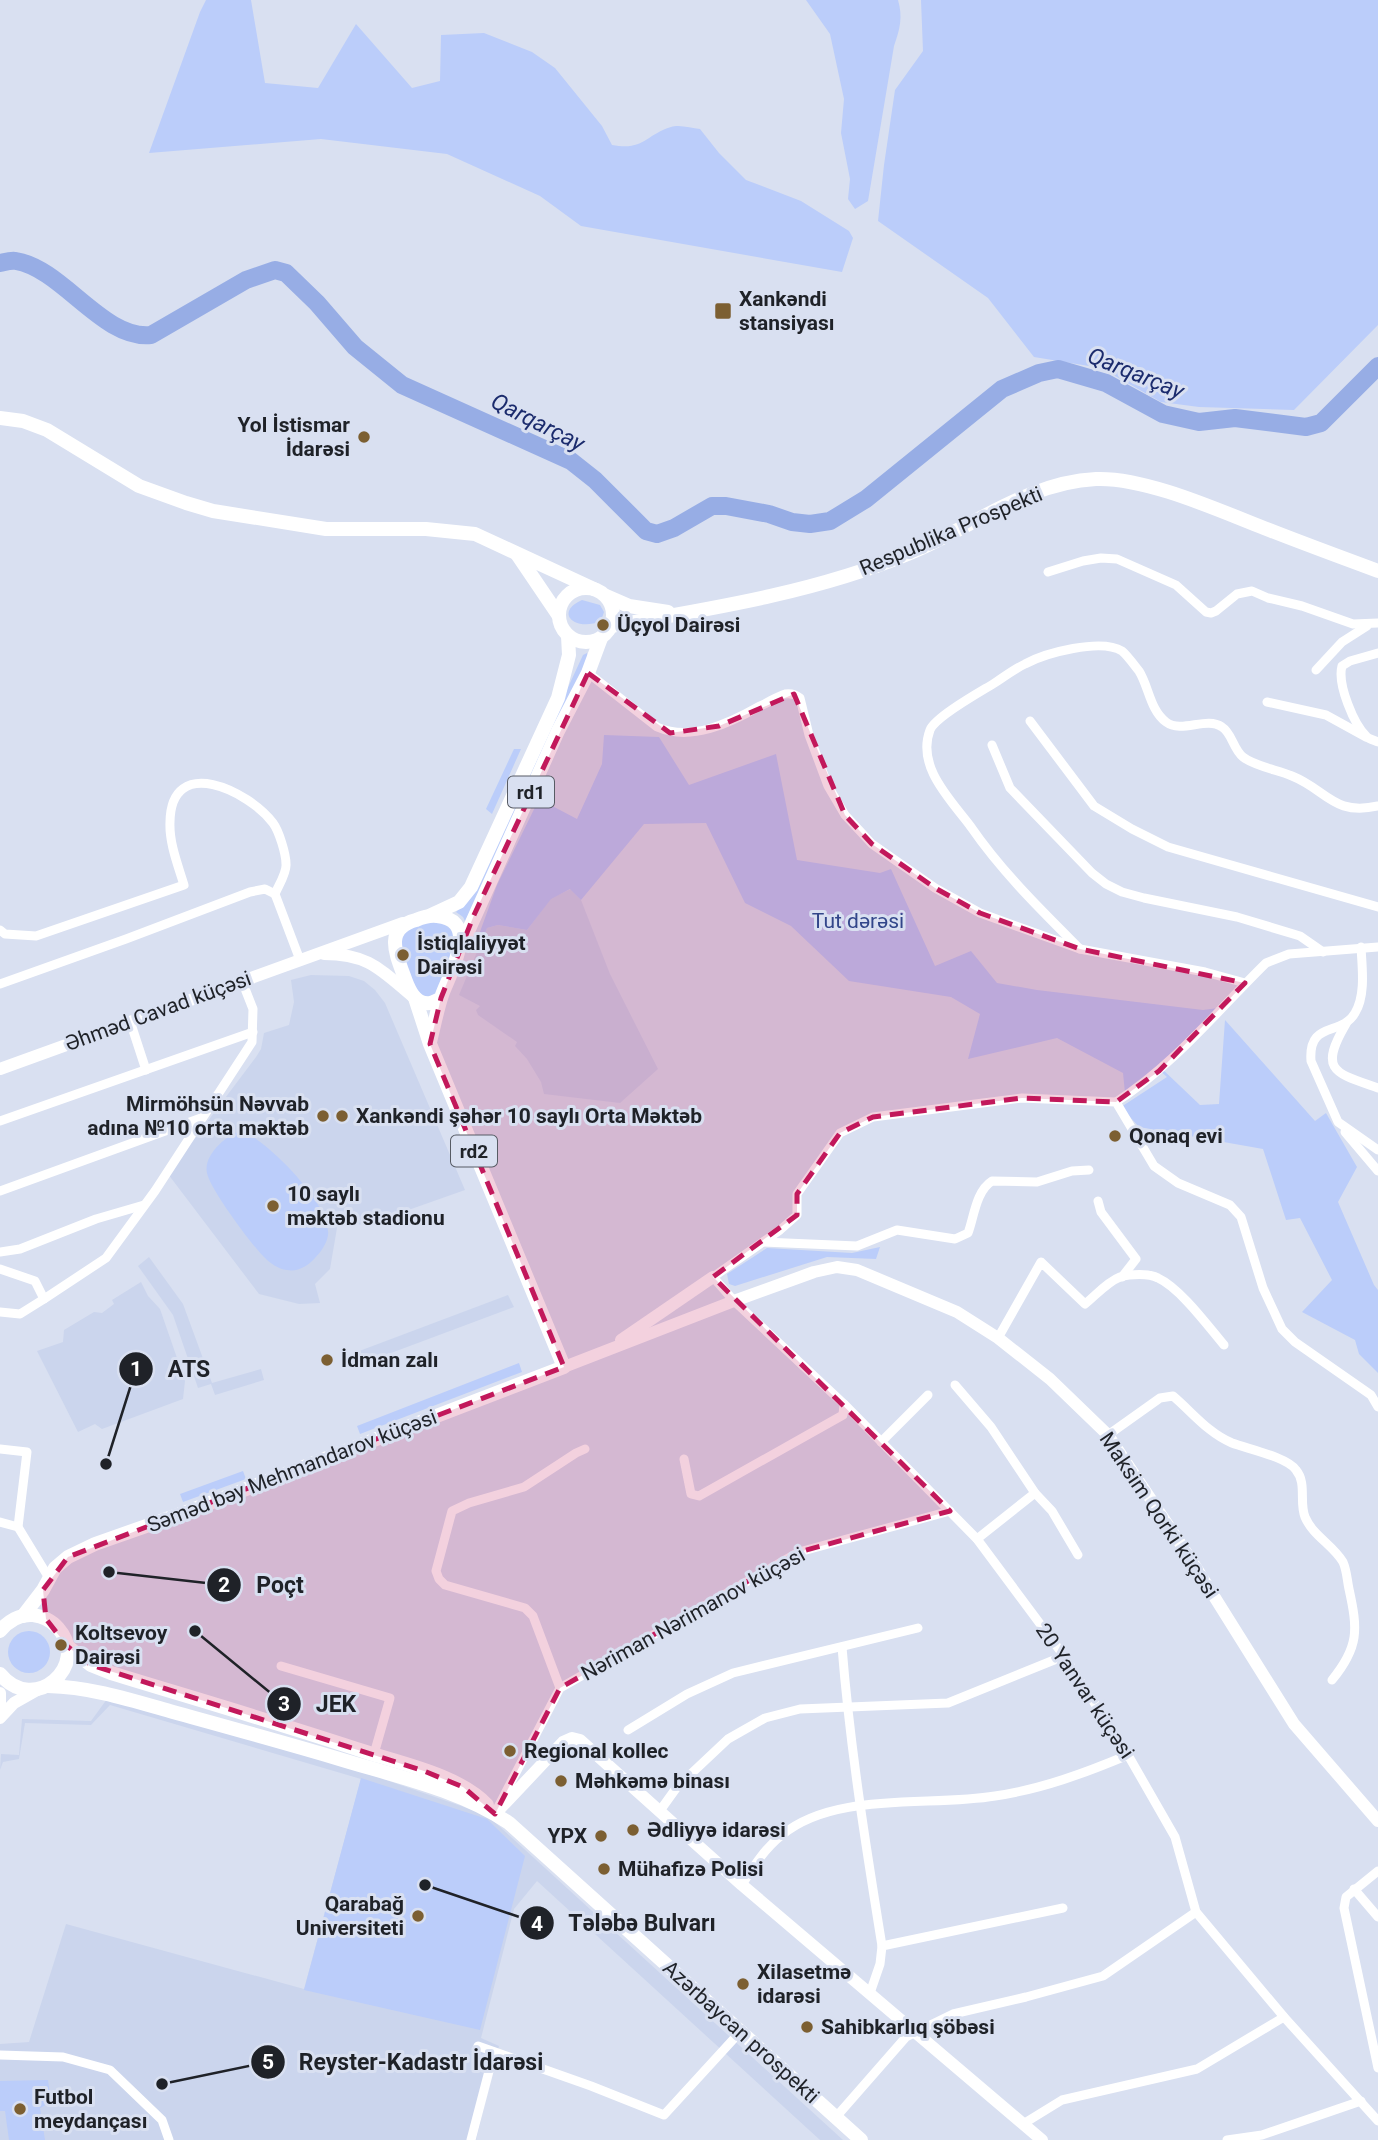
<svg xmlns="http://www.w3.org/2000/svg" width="1378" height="2140" viewBox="0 0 1378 2140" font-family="Roboto,sans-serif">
<rect width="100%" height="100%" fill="#d9e0f1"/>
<g fill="#cbd5ed">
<polygon points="571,889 581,900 610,974 658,1069 620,1103 544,1094 541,1082 527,1059 515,1046 517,1042 478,1015 476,1010 480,1006 459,995 487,928 498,925 527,930 551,898"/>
<polygon points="311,975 349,976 364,981 375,990 385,1003 465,1190 366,1225 338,1222 330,1269 315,1284 320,1303 299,1304 259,1294 168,1174 256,1057 261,1049 264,1033 289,1025 294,1002 291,980"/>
<polygon points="149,1257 183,1304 212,1383 261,1369 264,1380 215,1395 211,1384 198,1388 173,1315 138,1266"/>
<polygon points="141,1282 148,1296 160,1309 185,1381 183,1399 102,1429 95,1424 78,1432 37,1351 63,1342 64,1330 94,1312 102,1313 114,1304 112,1300"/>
<polygon points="508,1295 514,1307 359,1365 354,1353"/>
<polygon points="107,1699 363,1772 487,1815 843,2140 820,2140 537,1881 514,1909 481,2038 499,2046 476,2140 0,2140 0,2044 29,2042 66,1924 304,1989 361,1779 110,1705 91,1725 25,1723 19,1759 3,1762 0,1770 1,1754 19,1755 22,1719 91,1721"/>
</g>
<g fill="#bbcdfa">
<path d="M206,0H251L265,83L318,88L356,24L412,88L440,81L441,35L484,33L532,52L555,68L602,126L612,145C644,151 645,135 671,127C679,124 691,128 700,129L719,153L746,180L801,201L849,231L853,238L842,272L581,226L540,196L447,154L321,139L149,153L200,12Z"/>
<path d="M806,0H898C903,17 900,29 894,46L868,201L855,209L848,199L850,179L841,133L844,99L830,34Z"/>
<polygon points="921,0 1378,0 1378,325 1294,410 1199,407 1161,402 1101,368 1034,357 988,298 878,221 884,165 895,90 923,51"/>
<path d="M582,600L600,605L604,612L601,621C576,632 553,613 582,600Z"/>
<polygon points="587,653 588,659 466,923 463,917 456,912 471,897 583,655"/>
<polygon points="604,735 659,737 689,785 776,754 797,860 880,873 891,869 935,966 971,951 997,983 1037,990 1203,1010 1218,1008 1159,1066 1200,1105 1219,1104 1225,1020 1315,1121 1326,1113 1357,1167 1338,1202 1374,1285 1378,1290 1378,1373 1359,1354 1355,1340 1302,1312 1332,1280 1300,1218 1286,1220 1263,1149 1139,1127 1121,1107 1167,1077 1157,1068 1125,1093 1123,1073 1057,1038 968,1059 980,1014 951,997 849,981 791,926 745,903 706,823 644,824 581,900 570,889 551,899 527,930 498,925 487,928 482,942 477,940 497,885 539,799 577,819 602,764"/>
<polygon points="514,749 521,749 492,814 486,809"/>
<path d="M431,921C476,927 448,969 436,995L432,998L419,994C413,981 391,943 405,932C411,927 423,924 431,921Z"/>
<path d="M242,1131C268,1141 332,1206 328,1235C327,1243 321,1252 315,1258C308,1266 298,1272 287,1270C278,1269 270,1263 264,1257C251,1244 210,1189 207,1173C203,1155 227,1134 242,1131Z"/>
<polygon points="880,1247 876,1259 827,1257 735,1286 729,1284 727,1274 767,1248 852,1253"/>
<polygon points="519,1363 522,1372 360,1434 357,1426"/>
<polygon points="243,1471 246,1479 183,1502 180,1494"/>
<circle cx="29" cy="1652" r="21"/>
<polygon points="361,1778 487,1819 525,1856 480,2030 304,1990"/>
<polygon points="48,2080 51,2102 40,2108 45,2140 9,2140 5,2111 0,2111 0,2081"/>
</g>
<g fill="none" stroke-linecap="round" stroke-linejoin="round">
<path stroke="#97ade5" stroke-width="18" d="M0,263C5,262 11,260 16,261C63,269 103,340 151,335L246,280L275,270L286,273L317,303L355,347L402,385L571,461L595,480L646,531L657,534L674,528L712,506H726L769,514L792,522L810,524L830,521L866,499L1002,389L1039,373L1058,369L1106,383L1163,414L1199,422L1235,418L1306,427L1321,423L1378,366"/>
<g stroke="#fff" stroke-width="9">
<polyline points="1048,572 1083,561 1101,558 1117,559 1176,585 1206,612 1211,613 1216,611 1237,594 1252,591 1268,598 1302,606 1353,624 1378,623"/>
<path d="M1378,653L1350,661L1342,666C1337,684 1354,725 1367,737C1369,739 1376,741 1378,742"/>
<polyline points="1316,670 1342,642 1367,626"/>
<path d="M588,673L657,727C691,742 730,723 760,706C768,703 777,696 785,694C791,693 795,694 800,698L809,735L828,786L845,815L872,844L935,888L980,913L1080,949L1205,972L1245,983"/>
<polyline points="1267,702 1326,715 1366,737"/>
<polyline points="1030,721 1094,806 1132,829 1168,847 1378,907"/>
<polyline points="992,745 1010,788 1092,873 1106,884 1122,892 1144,898 1237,917 1300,936 1323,952"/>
<path d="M0,930L5,934L36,936L184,885C178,865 169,843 170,822C171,753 249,791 273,823C279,831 286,854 286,864C287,873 278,886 275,894L300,960"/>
<path d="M1361,947C1362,967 1366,995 1355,1013C1341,1037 1308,1020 1311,1061L1338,1122L1378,1150"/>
<path d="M1080,949C1042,911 1002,872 971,827C951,800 916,767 930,730C935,717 980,692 993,684C1004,677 1014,669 1025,664C1045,653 1101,638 1122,651C1127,655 1135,666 1139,671C1149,687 1150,710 1166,722C1182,734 1206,716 1222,727C1232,733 1233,749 1243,757C1254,766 1278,770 1292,776C1327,790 1333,816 1378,806"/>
<polyline points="0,984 126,939 250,892 265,889 275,894"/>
<polyline points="130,1021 146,1070"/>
<path d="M1346,1024C1318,1071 1335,1073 1378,1088"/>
<path d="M1116,1102C1174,1065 1217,1011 1266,963L1289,954L1378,947"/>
<polyline points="0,1121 253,1032"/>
<polyline points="1345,1132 1378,1171"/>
<polyline points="0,1191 201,1118"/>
<polyline points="1098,1201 1101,1212 1136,1259 1122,1277"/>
<path d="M763,1242L857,1246L897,1230L955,1239L968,1233C974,1217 976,1191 992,1181L1037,1182L1072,1171L1089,1170"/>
<polyline points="0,1252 20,1249 96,1219 144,1205"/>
<polyline points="0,1269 35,1281 44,1299 106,1258 155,1191 252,1042 253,1009 242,981"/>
<polyline points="0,1312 20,1314 44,1299"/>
<path d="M998,1338L1041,1262L1085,1304C1095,1296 1107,1282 1120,1277C1130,1274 1149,1273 1158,1278C1180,1288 1208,1326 1224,1345"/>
<polyline points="955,1385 991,1427 1035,1493 1052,1511 1078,1555"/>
<polyline points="1378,1407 1371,1395 1295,1342 1282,1329 1263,1288 1241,1217 1230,1205 1178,1183 1154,1166 1116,1102 1022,1098 873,1117 840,1133 797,1194 797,1215 780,1230 713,1277 734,1301 844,1404 977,1539 1064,1656 1128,1755 1175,1837 1196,1912 1284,2017 1378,2121"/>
<path d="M1108,1435L1160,1398L1173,1396C1192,1412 1208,1433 1232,1443C1248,1449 1287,1457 1296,1470C1307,1483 1299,1502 1305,1517C1313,1536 1333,1545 1343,1562C1347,1571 1347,1580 1349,1589C1358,1630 1359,1647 1332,1680"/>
<polyline points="881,1442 928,1395"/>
<polyline points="0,1449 27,1452 18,1527 49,1578"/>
<polyline points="684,1459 691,1494 699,1496 843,1415 844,1404"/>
<polyline points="0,1522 18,1527"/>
<polyline points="977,1539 1035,1493"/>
<path d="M842,1647C850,1747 866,1847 882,1946"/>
<polyline points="281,1666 390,1698 374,1754"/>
<polyline points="560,1688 533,1616 525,1608 445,1585 439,1579 436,1571 452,1511 469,1503 524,1487 576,1453 585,1449"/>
<polyline points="628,1730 687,1694 733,1673 918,1628"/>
<polyline points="497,1809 560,1688 799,1552 950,1511"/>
<polyline points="659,1812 677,1787 728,1739 765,1718 800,1709 948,1703 1064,1656"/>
<polyline points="1378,1871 1346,1897 1344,1908 1378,2068"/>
<path d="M742,1885C753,1867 765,1848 782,1835C835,1791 930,1807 995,1796C1042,1789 1085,1773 1128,1755"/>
<polyline points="1354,1889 1378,1917"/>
<polyline points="870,1993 880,1964 882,1946 1063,1908"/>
<polyline points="478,2046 591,2086 664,2115 740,2032"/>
<polyline points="0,2055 63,2057 110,2070 162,2120 169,2140"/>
<polyline points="836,2117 906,2037 953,2014 1026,1997 1103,1976 1196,1912"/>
<polyline points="1023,2124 1062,2100 1197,2069 1284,2017"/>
<polyline points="471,2140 494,2052"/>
<polyline points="1227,2140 1262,2135 1361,2101"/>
</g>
<g stroke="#fff" stroke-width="12">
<path d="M324,954C368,954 380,969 412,996"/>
<polyline points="0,1069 403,923"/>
<polyline points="621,1340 713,1277"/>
<polyline points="564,1367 734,1301 814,1272 837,1267 857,1270 957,1312 998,1338 1050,1379 1108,1435 1192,1561 1294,1724 1378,1821"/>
<polyline points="0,1693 0,1710"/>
<polyline points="0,1718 14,1703 37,1690"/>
<polyline points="495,1814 563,1742 572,1738 580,1740 742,1885 1042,2140"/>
</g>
<g stroke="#fff" stroke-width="14">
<polyline points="0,418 23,421 47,430 139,486 186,503 213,511 326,529 426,529 475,534 594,589"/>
<polyline points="517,554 559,616"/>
<circle cx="586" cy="615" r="27"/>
<polyline points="606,596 629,606 668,612"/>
<path d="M611,626C710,609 817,592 910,553C971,528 1028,482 1096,479C1145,477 1218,510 1264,528C1302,543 1340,557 1378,571"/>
<polyline points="431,915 459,902 471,887 558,698 569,655 568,636"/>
<polyline points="461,947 558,731 588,673 601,638"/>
<path d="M430,1042C434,1026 437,1010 442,995C450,973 481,920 437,916C429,915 423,917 416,920C385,928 395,952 404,976C407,985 412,998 421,1002C429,1005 434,1002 441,998"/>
<polyline points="23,1616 43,1590 55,1568 68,1557 95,1544 189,1511 564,1367 430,1044 415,998"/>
<path d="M0,1631C8,1621 20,1614 33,1615C42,1616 52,1621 58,1628C91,1665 34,1716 0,1674"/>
<path d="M67,1646L91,1665L111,1673C196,1699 282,1724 366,1752C404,1764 460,1776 487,1805"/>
<path d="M48,1686C91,1687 131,1700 173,1712C227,1727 282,1742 336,1758C394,1776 458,1789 509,1823L861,2140"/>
</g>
</g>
<path fill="#c2185b" fill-opacity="0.2" stroke="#c2185b" stroke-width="5" stroke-dasharray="14 9" stroke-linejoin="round" d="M588,673L670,733L719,726L794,694L845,815L872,844L935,888L980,913L1080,949L1245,983L1159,1071L1116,1102L1022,1098L873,1117L840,1133L797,1194V1215L713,1277L950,1511L799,1552L560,1688L495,1814L463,1787L424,1771L91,1665L67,1646L46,1619L43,1590L68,1557L564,1367L430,1044L441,998L474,915Z"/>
<g fill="#7c5f32" stroke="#d9e0f1" stroke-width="2.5">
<rect x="714" y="302" width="18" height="18" rx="3.5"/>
<circle cx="364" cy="437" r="7"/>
<circle cx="603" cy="625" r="7"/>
<circle cx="403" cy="955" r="7"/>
<circle cx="323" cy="1116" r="7"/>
<circle cx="342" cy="1116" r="7"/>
<circle cx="1115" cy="1136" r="7"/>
<circle cx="273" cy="1206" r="7"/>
<circle cx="327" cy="1360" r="7"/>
<circle cx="61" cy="1645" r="7"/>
<circle cx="510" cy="1751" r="7"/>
<circle cx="561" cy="1781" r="7"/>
<circle cx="633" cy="1830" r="7"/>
<circle cx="601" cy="1836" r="7"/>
<circle cx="604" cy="1869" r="7"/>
<circle cx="418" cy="1916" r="7"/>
<circle cx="743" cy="1984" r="7"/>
<circle cx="807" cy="2027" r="7"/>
<circle cx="20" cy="2109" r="7"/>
</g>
<g text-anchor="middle" stroke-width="6" stroke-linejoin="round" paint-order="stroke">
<g fill="#d9e0f1" stroke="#575b64" stroke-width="2">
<rect x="508" y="776.5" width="46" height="31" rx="5"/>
<rect x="451" y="1135.5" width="46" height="31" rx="5"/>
</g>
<g font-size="19" font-weight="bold" fill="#1f2228">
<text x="531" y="799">rd1</text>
<text x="474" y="1158">rd2</text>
</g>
<g font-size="21" font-weight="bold" fill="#1f2228" stroke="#d9e0f1" text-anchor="start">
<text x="739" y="306">Xankəndi<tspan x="739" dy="24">stansiyası</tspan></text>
<text x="350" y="432" text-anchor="end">Yol İstismar<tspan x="350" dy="24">İdarəsi</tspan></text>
<text x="617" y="632">Üçyol Dairəsi</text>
<text x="417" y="950">İstiqlaliyyət<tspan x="417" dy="24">Dairəsi</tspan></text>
<text x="309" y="1111" text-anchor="end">Mirmöhsün Nəvvab<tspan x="309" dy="24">adına №10 orta məktəb</tspan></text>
<text x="356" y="1123">Xankəndi şəhər 10 saylı Orta Məktəb</text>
<text x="1129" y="1143">Qonaq evi</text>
<text x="287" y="1201">10 saylı<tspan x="287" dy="24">məktəb stadionu</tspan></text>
<text x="341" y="1367">İdman zalı</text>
<text x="75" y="1640">Koltsevoy<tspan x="75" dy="24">Dairəsi</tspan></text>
<text x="524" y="1758">Regional kollec</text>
<text x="575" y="1788">Məhkəmə binası</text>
<text x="647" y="1837">Ədliyyə idarəsi</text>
<text x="587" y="1843" text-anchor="end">YPX</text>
<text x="618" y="1876">Mühafizə Polisi</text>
<text x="404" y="1911" text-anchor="end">Qarabağ<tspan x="404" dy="24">Universiteti</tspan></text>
<text x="757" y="1979">Xilasetmə<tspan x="757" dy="24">idarəsi</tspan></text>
<text x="821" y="2034">Sahibkarlıq şöbəsi</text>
<text x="34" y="2104">Futbol<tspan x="34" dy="24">meydançası</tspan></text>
</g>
<g font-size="21" fill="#1f2228" stroke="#d9e0f1">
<text transform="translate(951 531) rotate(-23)" y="7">Respublika Prospekti</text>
<text transform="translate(158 1011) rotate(-20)" y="7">Əhməd Cavad küçəsi</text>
<text transform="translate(292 1471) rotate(-21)" y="7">Səməd bəy Mehmandarov küçəsi</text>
<text transform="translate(1159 1515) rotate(56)" y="7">Maksim Qorki küçəsi</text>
<text transform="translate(693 1614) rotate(-29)" y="7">Nəriman Nərimanov küçəsi</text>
<text transform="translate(1085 1691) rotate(56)" y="7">20 Yanvar küçəsi</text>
<text transform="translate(741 2032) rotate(42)" y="7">Azərbaycan prospekti</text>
</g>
<g font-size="21" fill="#32468a" stroke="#d9e0f1">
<text x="858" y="928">Tut dərəsi</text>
</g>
<g font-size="23" font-style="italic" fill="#1b2b6d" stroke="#d9e0f1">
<text transform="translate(1136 373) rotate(22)" y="8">Qarqarçay</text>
<text transform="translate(538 422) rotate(27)" y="8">Qarqarçay</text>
</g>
</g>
<path fill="none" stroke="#1f2228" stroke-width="2.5" d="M106 1464L136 1369M109 1572L224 1585M195 1631L284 1704M425 1885L537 1923M162 2084L268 2062"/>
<g fill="#1f2228" stroke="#d9e0f1" stroke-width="2.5">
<circle cx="106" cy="1464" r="7"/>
<circle cx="109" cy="1572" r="7"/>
<circle cx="195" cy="1631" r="7"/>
<circle cx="425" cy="1885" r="7"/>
<circle cx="162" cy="2084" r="7"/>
<circle cx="136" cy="1369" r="18"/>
<circle cx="224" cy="1585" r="18"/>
<circle cx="284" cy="1704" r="18"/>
<circle cx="537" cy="1923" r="18"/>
<circle cx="268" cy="2062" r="18"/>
</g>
<g font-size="21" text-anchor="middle" font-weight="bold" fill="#fff">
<text x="136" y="1376">1</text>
<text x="224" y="1592">2</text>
<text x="284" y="1711">3</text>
<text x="537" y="1931">4</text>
<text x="268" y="2069">5</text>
</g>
<g font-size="23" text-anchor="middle" font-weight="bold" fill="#1f2228" stroke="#d9e0f1" stroke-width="6" stroke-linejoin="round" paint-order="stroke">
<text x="189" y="1377">ATS</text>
<text x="280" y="1593">Poçt</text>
<text x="336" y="1712">JEK</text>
<text x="642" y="1931">Tələbə Bulvarı</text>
<text x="421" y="2070">Reyster-Kadastr İdarəsi</text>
</g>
</svg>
